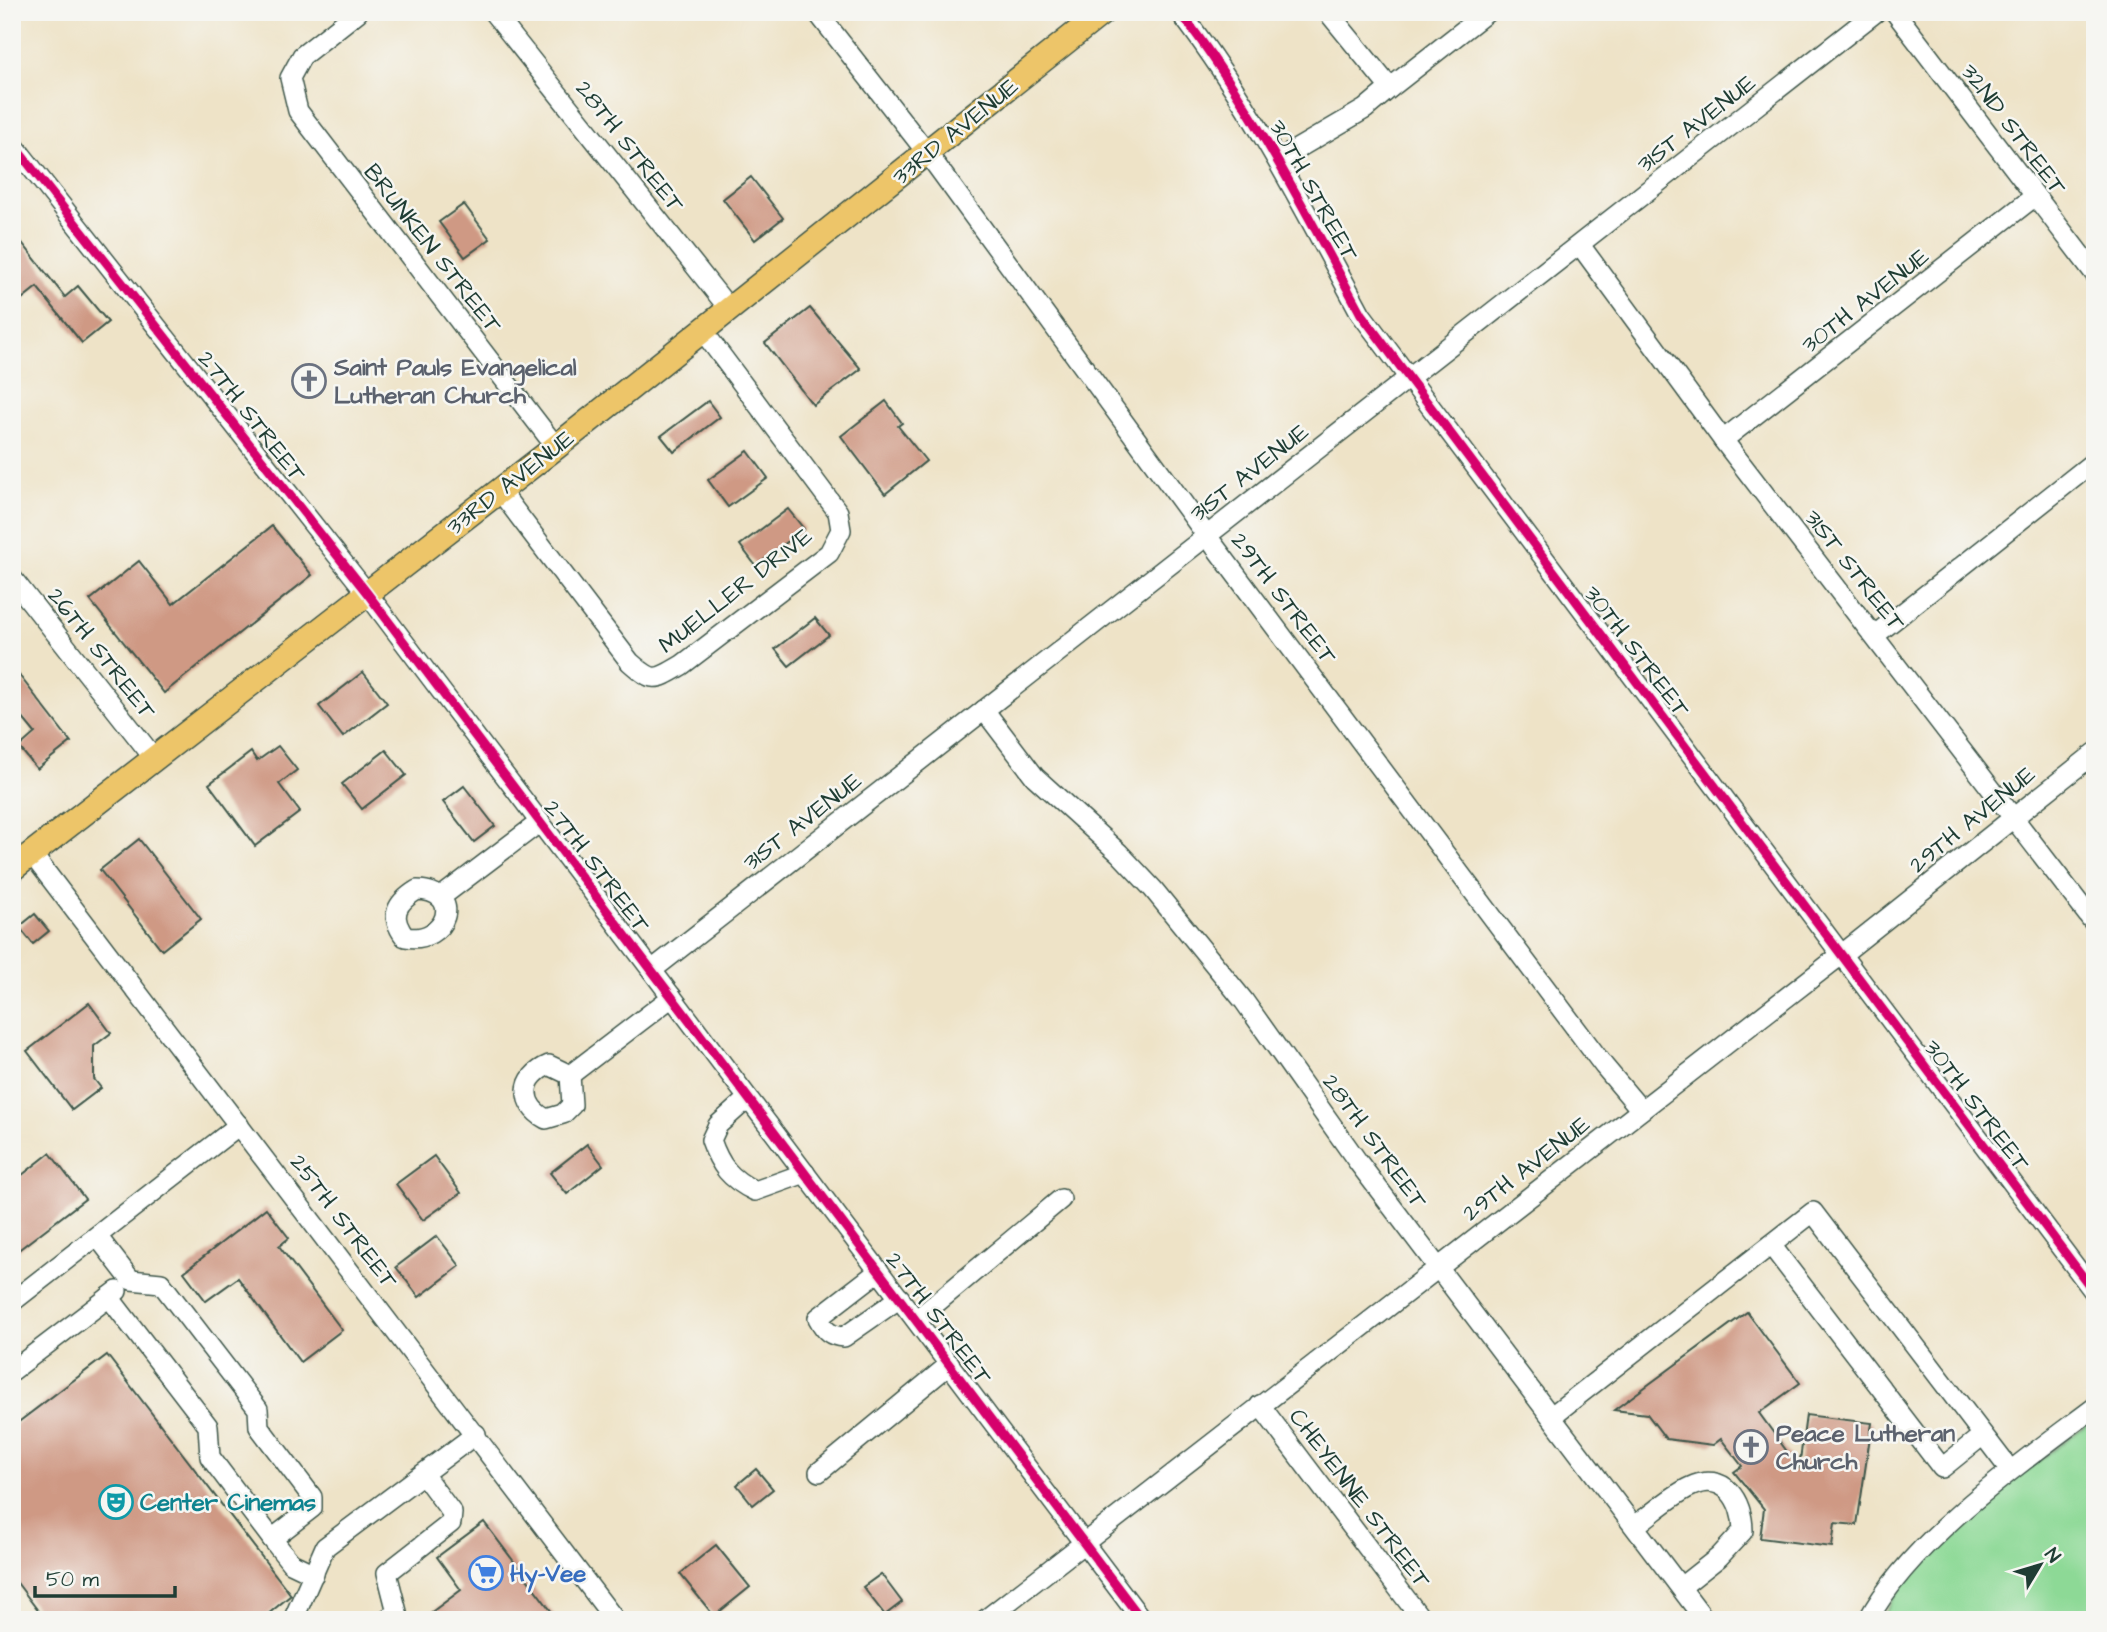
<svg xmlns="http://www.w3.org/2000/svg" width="2107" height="1632" viewBox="0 0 2107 1632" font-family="'Architects Daughter',sans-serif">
<rect width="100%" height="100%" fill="#f6f6f2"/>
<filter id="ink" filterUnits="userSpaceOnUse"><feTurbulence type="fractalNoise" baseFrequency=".0143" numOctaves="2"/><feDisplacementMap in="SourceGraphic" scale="14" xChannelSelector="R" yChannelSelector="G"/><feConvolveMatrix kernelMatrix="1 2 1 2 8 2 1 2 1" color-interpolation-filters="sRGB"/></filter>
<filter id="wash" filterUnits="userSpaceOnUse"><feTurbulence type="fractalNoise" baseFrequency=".00686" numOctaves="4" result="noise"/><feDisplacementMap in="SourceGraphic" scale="28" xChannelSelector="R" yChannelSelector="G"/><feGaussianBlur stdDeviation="1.57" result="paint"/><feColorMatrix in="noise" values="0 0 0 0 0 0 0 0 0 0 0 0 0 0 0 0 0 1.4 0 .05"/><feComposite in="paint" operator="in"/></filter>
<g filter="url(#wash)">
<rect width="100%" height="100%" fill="#eee3c7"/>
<path fill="#8dd996" stroke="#568b65" stroke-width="2" d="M2095,1418V1620H1881C1921,1540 2026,1472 2095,1418Z"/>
<g id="blocks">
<g fill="#cf9984">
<polygon points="751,177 783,218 755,240 723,199"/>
<polygon points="464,204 490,239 465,257 439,222"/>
<polygon points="12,230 65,297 78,286 108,322 82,343 37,287 18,302 12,294"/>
<polygon points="810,308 861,369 813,405 765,343"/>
<polygon points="708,401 720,417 674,452 661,436"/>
<polygon points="886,401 902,423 898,426 926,461 885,494 841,436"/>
<polygon points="748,451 768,478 728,507 708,480"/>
<polygon points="788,509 804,529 756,566 740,545"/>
<polygon points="272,526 312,575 164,693 90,600 139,561 173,604"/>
<polygon points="815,618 829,635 789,666 775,649"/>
<polygon points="12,666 71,742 37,769 19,747 35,733 12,705"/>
<polygon points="363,672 387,703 343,737 319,706"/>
<polygon points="278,746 297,770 279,784 300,812 255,846 209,784 251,752 257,761"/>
<polygon points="386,750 406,775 362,809 342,784"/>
<polygon points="464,786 495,826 474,842 443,802"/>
<polygon points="139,839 201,919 162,950 100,870"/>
<polygon points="35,914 49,931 33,944 19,927"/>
<polygon points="89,1003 111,1033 94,1046 94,1079 101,1088 72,1110 27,1051"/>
<polygon points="587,1144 603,1165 567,1194 550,1173"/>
<polygon points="50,1153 85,1199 12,1255 12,1183"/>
<polygon points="434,1156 461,1193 423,1220 396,1184"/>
<polygon points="266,1208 289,1238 279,1246 342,1330 300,1362 238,1278 206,1301 184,1272"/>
<polygon points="437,1236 460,1266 419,1297 396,1267"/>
<polygon points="1747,1312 1800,1383 1759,1413 1799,1468 1806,1415 1872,1423 1857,1525 1835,1523 1832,1547 1760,1538 1764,1509 1734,1472 1742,1466 1721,1439 1713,1445 1666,1439 1647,1414 1614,1410"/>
<polygon points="107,1355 291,1595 261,1620 45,1620 12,1576 12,1427"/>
<polygon points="756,1469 773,1489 753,1505 737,1485"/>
<polygon points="484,1522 558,1620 421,1620 461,1590 437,1557"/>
<polygon points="716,1545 750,1587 714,1616 680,1574"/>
<polygon points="881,1574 902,1602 885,1615 863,1587"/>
</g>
</g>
</g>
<g filter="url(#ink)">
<use href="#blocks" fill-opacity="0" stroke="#3e564a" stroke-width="2"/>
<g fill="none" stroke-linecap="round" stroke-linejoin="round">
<g stroke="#3e564a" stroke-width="22">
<g id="minor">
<polyline points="358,12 302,56 290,78 298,111 556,447"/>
<polyline points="493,12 730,310"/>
<polyline points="817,12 928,154 1207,536 1604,1066 1641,1110"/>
<path d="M1180,12C1252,106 1305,210 1361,314L2095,1293"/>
<polyline points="1895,12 2095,274"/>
<polyline points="1390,88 1487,12"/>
<polyline points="12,143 367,593 1142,1620"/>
<polyline points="1278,160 1365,109 1390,88 1328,12"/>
<polyline points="1580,245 1723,440 2095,924"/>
<polyline points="1723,440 2035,196"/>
<path d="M500,491L630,662C654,683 655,681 682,665L829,553L841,530L838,512L703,331"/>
<polyline points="12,578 154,758"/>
<polyline points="1875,635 2095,461"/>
<polyline points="984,710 1035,777 1119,853 1153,889 1244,1001 1358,1162 1705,1620"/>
<polyline points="32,854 615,1620"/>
<path d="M417,890C465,891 447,945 405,937C389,916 396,903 417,890Z"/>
<polyline points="441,897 540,822"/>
<polyline points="652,970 1876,12"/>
<path d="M549,1065L570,1075L572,1105L563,1114L546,1119C520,1105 520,1077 549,1065Z"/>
<polyline points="570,1075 672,997"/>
<path d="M748,1098L718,1125L711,1140C720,1166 730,1179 755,1191L805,1173"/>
<polyline points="97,1236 131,1280 161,1283 258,1409 259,1427 312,1497 312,1508 272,1539 291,1563 314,1574"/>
<polyline points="1771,1245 1942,1468 1983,1435"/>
<path d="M879,1271L818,1318C825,1331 830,1336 844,1337L900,1298"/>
<polyline points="109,1297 208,1426 210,1457 272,1539"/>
<polyline points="12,1302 239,1125"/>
<polyline points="916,1320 1061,1199"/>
<polyline points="12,1371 117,1291"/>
<polyline points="1260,1405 1422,1620"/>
<polyline points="1553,1415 1813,1212 2010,1470"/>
<polyline points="819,1472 950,1364"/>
<path d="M1636,1525C1653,1513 1671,1496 1690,1487C1724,1470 1743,1501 1743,1531L1719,1557L1681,1587"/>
<polyline points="293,1620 325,1547 476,1434"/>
<polyline points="386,1620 397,1612 387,1573 451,1523 452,1513 423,1474"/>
<polyline points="985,1620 1841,955 2095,753"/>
<path d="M1868,1620C1911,1539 2022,1462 2095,1407"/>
</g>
</g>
<g stroke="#3e564a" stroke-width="27">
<polyline id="major" points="12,869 556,447 1103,12"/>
</g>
<use href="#minor" stroke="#fff" stroke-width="19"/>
<use href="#major" stroke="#edc569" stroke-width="24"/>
<g stroke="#f6f6f2" stroke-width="13">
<g id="cycleway">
<path d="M1180,12C1252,106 1305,210 1361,314L2095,1293"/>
<polyline points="12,143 367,593 1142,1620"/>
</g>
</g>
<use href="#cycleway" stroke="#d6006c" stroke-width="9"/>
</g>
</g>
<defs>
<g id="church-ring" transform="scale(1.75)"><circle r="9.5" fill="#f6f6f2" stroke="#6b7280" stroke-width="1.5"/><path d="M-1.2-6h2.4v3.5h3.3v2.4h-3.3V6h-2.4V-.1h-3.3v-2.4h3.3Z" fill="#6b7280"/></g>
<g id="theatre-ring" transform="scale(1.75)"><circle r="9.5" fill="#f6f6f2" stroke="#0f9aa8" stroke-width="1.5"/><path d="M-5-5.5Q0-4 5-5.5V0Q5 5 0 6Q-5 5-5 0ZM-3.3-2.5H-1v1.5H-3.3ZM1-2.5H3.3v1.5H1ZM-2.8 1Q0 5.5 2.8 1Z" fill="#0f9aa8"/></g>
<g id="supermarket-ring" transform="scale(1.75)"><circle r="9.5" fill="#f6f6f2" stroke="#3f7fe0" stroke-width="1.5"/><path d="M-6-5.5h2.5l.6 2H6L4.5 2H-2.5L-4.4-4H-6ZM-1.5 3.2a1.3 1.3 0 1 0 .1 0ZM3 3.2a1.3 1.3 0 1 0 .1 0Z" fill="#3f7fe0"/></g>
</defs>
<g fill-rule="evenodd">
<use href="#church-ring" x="309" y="381"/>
<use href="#church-ring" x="1751" y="1447"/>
<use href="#theatre-ring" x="116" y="1502"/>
<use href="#supermarket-ring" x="486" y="1573"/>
</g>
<g text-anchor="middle" stroke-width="5" stroke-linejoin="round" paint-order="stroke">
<g font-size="24" fill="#1f3d34" stroke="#f6f6f2">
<text transform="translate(1696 123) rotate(-38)" y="8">31ST AVENUE</text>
<text transform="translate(2014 129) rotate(53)" y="8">32ND STREET</text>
<text transform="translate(955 131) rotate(-39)" y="8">33RD AVENUE</text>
<text transform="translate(630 146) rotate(52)" y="8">28TH STREET</text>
<text transform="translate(1314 190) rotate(61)" y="8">30TH STREET</text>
<text transform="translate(433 248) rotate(52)" y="8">BRUNKEN STREET</text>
<text transform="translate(1865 300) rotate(-38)" y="8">30TH AVENUE</text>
<text transform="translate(252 416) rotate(52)" y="8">27TH STREET</text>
<text transform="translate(1249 472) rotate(-38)" y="8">31ST AVENUE</text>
<text transform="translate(510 482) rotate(-38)" y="8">33RD AVENUE</text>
<text transform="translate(1855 570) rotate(52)" y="8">31ST STREET</text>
<text transform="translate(735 590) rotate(-38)" y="8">MUELLER DRIVE</text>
<text transform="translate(1284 598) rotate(53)" y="8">29TH STREET</text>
<text transform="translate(1637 651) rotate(53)" y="8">30TH STREET</text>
<text transform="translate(102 653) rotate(52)" y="8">26TH STREET</text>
<text transform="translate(1972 819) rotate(-39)" y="8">29TH AVENUE</text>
<text transform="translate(802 821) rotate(-38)" y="8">31ST AVENUE</text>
<text transform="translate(597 866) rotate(53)" y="8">27TH STREET</text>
<text transform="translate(1977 1105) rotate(53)" y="8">30TH STREET</text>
<text transform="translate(1375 1141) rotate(54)" y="8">28TH STREET</text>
<text transform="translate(1526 1168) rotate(-38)" y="8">29TH AVENUE</text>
<text transform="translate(344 1221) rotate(53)" y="8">25TH STREET</text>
<text transform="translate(939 1318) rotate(53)" y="8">27TH STREET</text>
<text transform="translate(1360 1498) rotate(53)" y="8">CHEYENNE STREET</text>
</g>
<g font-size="24" font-weight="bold" fill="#5b616d" stroke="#f6f6f2" text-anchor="start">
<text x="334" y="375">Saint Pauls Evangelical<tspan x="334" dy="28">Lutheran Church</tspan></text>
<text x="1776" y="1441">Peace Lutheran<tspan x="1776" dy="28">Church</tspan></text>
</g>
<g font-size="24" font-weight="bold" fill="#0d838f" stroke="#f6f6f2" text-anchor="start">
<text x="140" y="1510">Center Cinemas</text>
</g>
<g font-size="24" font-weight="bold" fill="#366cbe" stroke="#f6f6f2" text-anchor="start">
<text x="510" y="1581">Hy-Vee</text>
</g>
</g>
<rect width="2107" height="1632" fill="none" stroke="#f6f6f2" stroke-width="42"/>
<g transform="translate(2040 1565) rotate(52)" stroke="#f6f6f2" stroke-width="5" paint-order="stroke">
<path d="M0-5L12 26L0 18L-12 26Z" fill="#1f3d34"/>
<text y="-10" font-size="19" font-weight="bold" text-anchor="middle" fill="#1f3d34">N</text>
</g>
<path d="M35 1586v10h140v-10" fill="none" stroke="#1f3d34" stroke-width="3.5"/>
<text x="46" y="1586" font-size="21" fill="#1f3d34" stroke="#f6f6f2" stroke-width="5" paint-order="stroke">50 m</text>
</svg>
